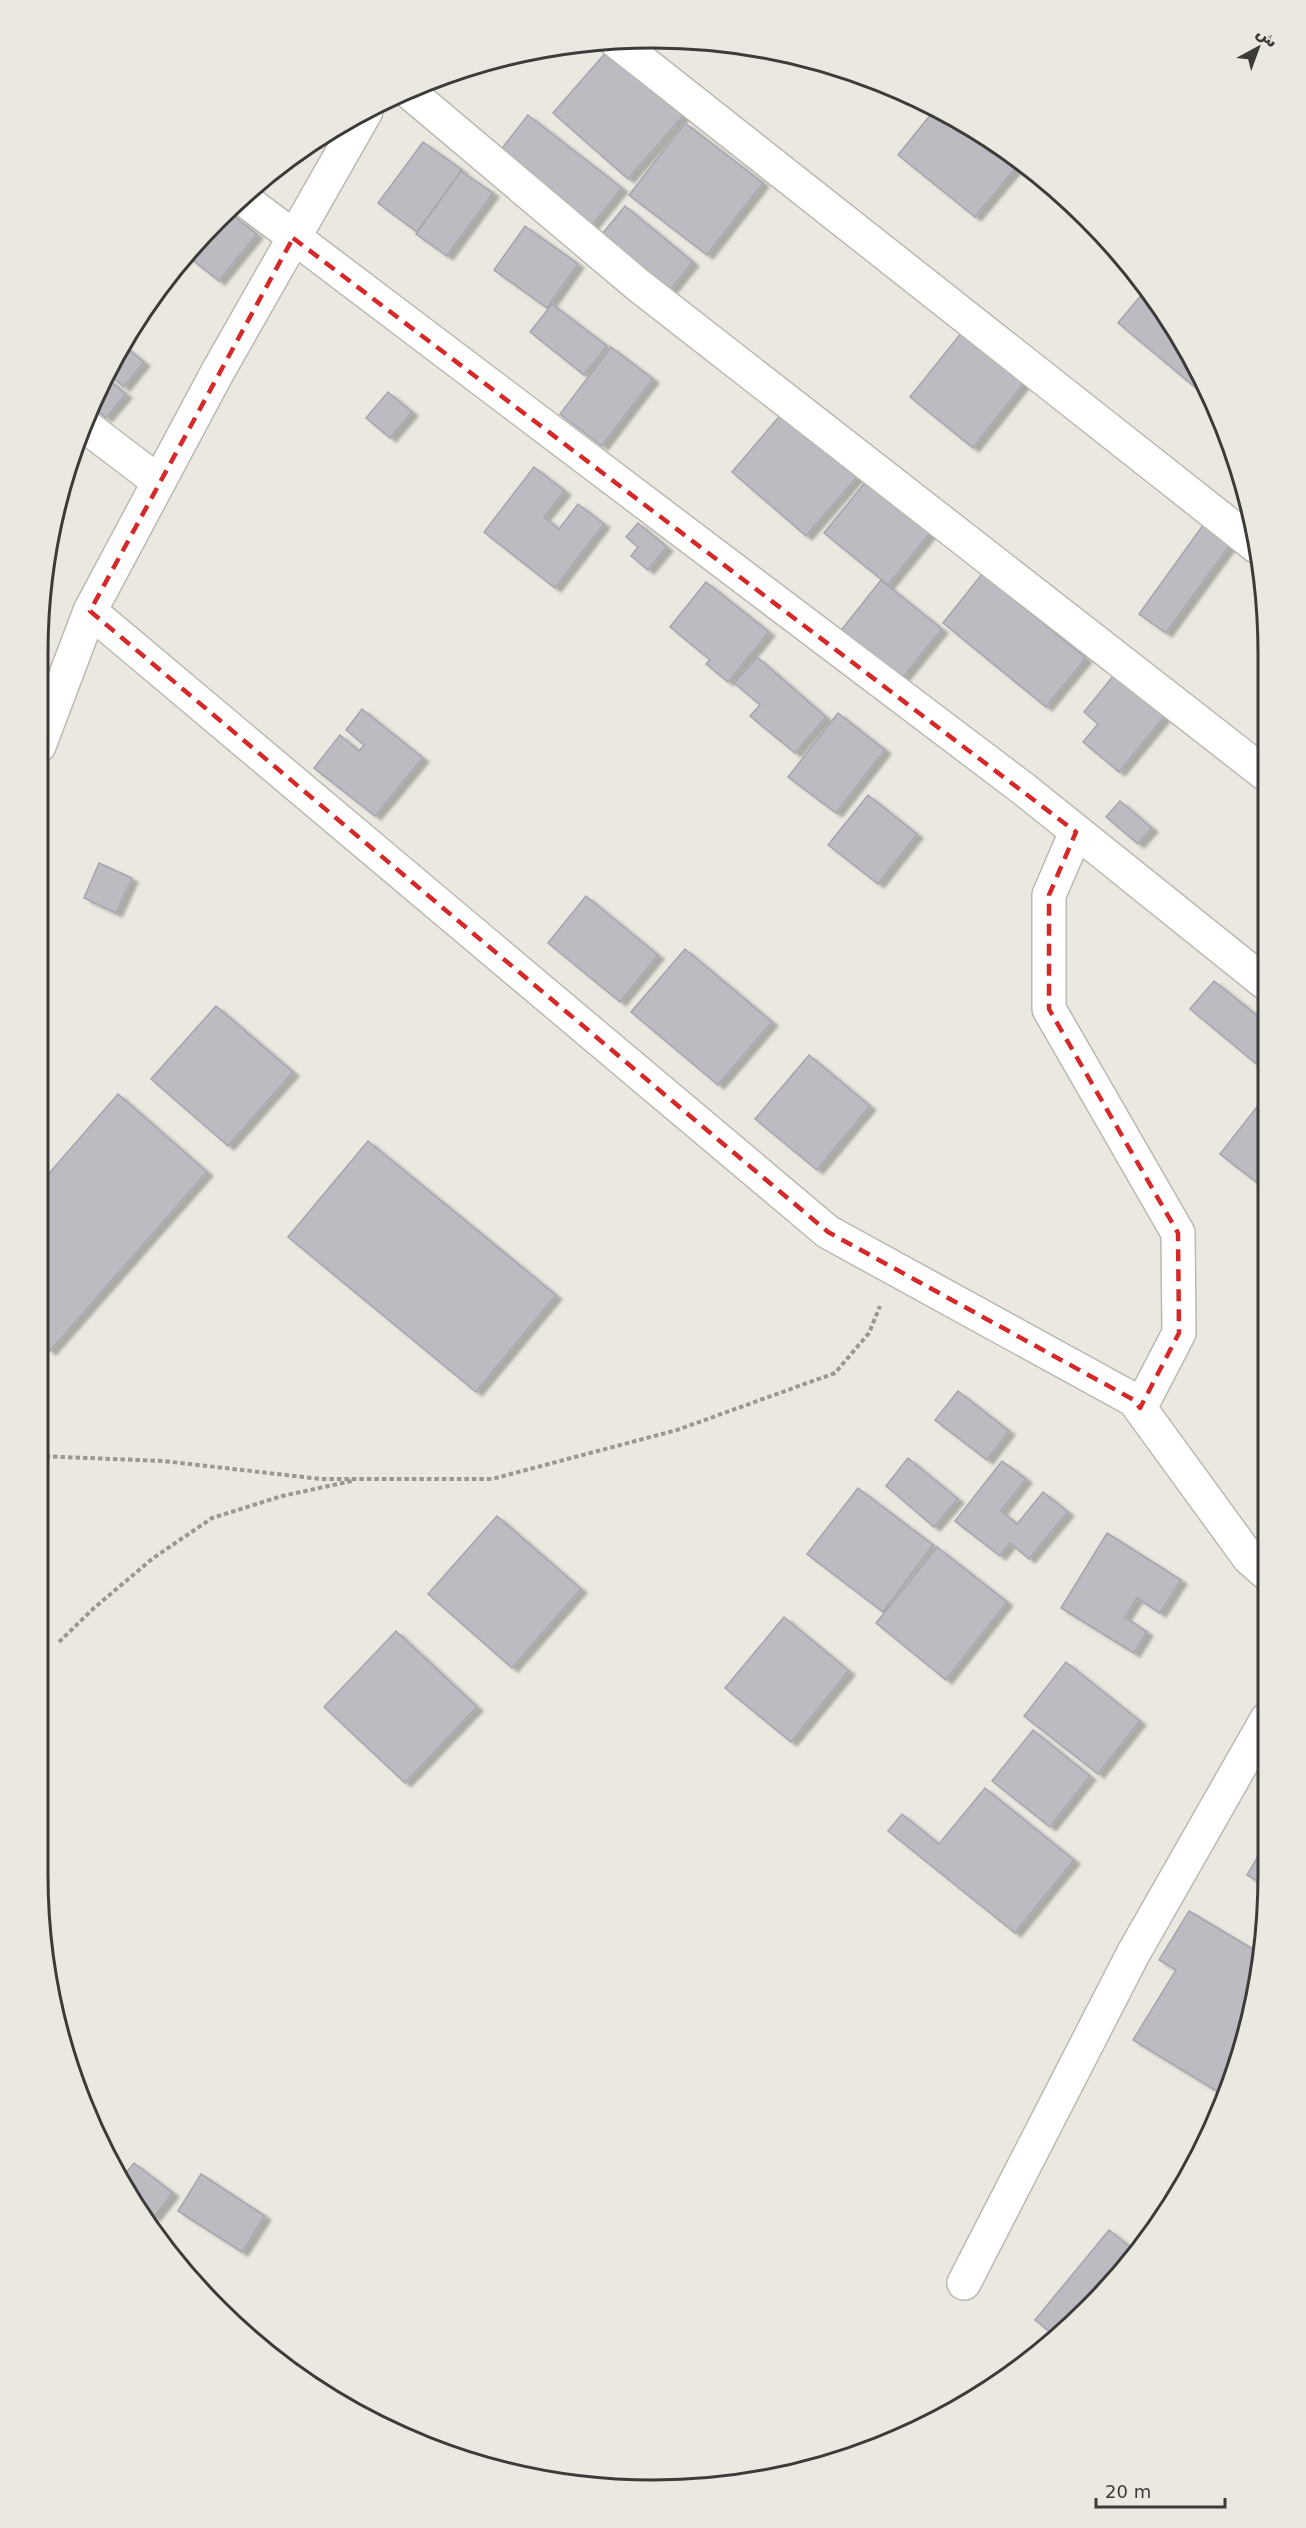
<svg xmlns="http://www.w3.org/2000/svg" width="1306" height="2528" viewBox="0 0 1306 2528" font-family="'DejaVu Sans','Noto Sans Arabic',sans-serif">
<defs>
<filter id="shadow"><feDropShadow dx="6" dy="4" stdDeviation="1.5" flood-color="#0004"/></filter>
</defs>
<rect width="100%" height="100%" fill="#eae8e0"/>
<g fill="#bdbac2" stroke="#a7a4ac" stroke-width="1.5" filter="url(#shadow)">
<polygon points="608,50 683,116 628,179 553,113"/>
<polygon points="936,108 1019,164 975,217 898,155"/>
<polygon points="528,115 622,188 589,229 496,156"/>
<polygon points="685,123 763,183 707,255 629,195"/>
<polygon points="423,142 462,170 417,232 378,203"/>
<polygon points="461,171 493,193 447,256 416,234"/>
<polygon points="625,206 693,262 666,295 598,239"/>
<polygon points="229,212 257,234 219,281 191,259"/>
<polygon points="525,226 578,264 547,308 494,270"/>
<polygon points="1147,288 1210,397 1208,398 1118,323"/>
<polygon points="552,304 607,346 584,375 530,332"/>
<polygon points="962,332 1025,382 973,448 910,397"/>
<polygon points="123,345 144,362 124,387 106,372"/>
<polygon points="611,347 653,379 602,446 560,414"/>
<polygon points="104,376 126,394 106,418 92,406"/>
<polygon points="388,392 412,412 390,438 366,418"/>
<polygon points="783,412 858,476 806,536 732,472"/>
<polygon points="534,467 565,491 544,517 559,529 578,504 604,524 555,588 484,532"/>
<polygon points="867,480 931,532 888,585 824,533"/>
<polygon points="1206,521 1233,541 1166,633 1139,614"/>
<polygon points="638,523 667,547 648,570 631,556 638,547 626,537"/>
<polygon points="982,574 1086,658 1046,707 943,623"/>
<polygon points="881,580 942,629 900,681 839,633"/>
<polygon points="706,582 769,632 728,682 706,664 710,660 670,627"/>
<polygon points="757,657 826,717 795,753 750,716 760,705 734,683"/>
<polygon points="1114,675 1165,716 1119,772 1083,742 1098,724 1084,712"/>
<polygon points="362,709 423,758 375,816 314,768 340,735 359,751 364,745 346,730"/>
<polygon points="838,713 885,750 836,813 788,777"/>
<polygon points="868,795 917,834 878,884 828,845"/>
<polygon points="1120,801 1152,828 1138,844 1106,817"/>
<polygon points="99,863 132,878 116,913 84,898"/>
<polygon points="586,896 658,955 620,1002 548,943"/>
<polygon points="685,949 772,1022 718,1085 631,1012"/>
<polygon points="1214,981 1265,1022 1265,1062 1260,1067 1190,1009"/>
<polygon points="216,1006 293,1072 228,1146 151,1079"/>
<polygon points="809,1055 870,1106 817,1170 755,1119"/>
<polygon points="118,1094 207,1172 50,1351 38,1340 38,1186"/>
<polygon points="1264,1098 1265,1099 1265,1189 1220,1154"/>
<polygon points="368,1141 556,1295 476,1392 288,1237"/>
<polygon points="958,1391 1009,1431 987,1460 935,1420"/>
<polygon points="908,1458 958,1499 934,1527 886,1486"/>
<polygon points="1002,1461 1026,1479 1001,1511 1017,1524 1043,1492 1068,1512 1029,1559 1010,1543 1000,1556 955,1521"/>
<polygon points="858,1488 933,1545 883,1612 807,1554"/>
<polygon points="497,1516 581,1589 512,1668 428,1594"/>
<polygon points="1107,1533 1181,1580 1160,1613 1137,1598 1125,1617 1147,1632 1134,1653 1061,1608"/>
<polygon points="937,1547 1007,1602 946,1680 876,1623"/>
<polygon points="784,1617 849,1671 791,1742 725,1688"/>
<polygon points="396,1631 477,1707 405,1783 324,1707"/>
<polygon points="1066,1662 1140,1721 1098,1774 1024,1716"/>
<polygon points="1033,1730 1090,1776 1050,1827 992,1781"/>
<polygon points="985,1788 1074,1860 1015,1933 888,1831 902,1814 939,1844"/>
<polygon points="1267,1841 1267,1887 1247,1875"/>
<polygon points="1189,1911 1261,1954 1247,2035 1223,2095 1133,2040 1176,1970 1159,1960"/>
<polygon points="134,2163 173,2193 154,2217 131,2200 119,2181"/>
<polygon points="201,2174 265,2216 242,2252 178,2211"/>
<polygon points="1109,2230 1138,2253 1088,2310 1056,2337 1035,2320"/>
</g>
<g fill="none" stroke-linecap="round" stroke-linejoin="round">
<g stroke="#bbb9b1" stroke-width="36">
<g id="street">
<polyline points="616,41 1256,546"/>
<polyline points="408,91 638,285 1264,773"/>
<polyline points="241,197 1025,790 1264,982"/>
<polyline points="84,425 159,482"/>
<polyline points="90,611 828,1232 1134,1400 1249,1558 1266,1573"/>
<polyline points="39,746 90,611 217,373 366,111"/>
<polyline points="1076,832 1049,895 1049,1009 1178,1233 1179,1333 1140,1408"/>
<polyline points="964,2283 1133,1954 1267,1719"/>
</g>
</g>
<g stroke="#9a9893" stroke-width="4" stroke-dasharray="4.5 3" stroke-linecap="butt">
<polyline points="38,1456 163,1461 321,1479 492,1479 677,1430 835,1373 869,1333 880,1306"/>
<polyline points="59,1642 94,1608 152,1559 212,1518 282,1496 352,1481"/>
</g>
<use href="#street" stroke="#fff" stroke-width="33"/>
</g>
<path fill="none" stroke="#d62828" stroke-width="4.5" stroke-dasharray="12 8" stroke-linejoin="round" d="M293,238L1076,832L1049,895V1009L1178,1233L1179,1333L1140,1408L1134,1400L828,1232L90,611Z"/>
<path d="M0 0H1306V2528H0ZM653 48H653A605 605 0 0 1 1258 653V1875A605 605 0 0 1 653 2480H653A605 605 0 0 1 48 1875V653A605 605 0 0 1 653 48Z" fill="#eae8e0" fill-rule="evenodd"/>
<path fill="none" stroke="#3c3b38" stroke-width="3" d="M653 48H653A605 605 0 0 1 1258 653V1875A605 605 0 0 1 653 2480H653A605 605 0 0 1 48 1875V653A605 605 0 0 1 653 48Z"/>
<g transform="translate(1258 48) rotate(41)" stroke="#eae8e0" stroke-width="4.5" paint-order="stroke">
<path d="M0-4.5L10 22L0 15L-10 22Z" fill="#3c3b38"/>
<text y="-9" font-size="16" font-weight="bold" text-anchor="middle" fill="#3c3b38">ش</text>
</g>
<path d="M1096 2498v9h129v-9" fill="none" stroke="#3c3b38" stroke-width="3"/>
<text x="1105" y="2498" font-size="18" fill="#3c3b38" stroke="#eae8e0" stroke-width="4.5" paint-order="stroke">20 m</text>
</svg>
